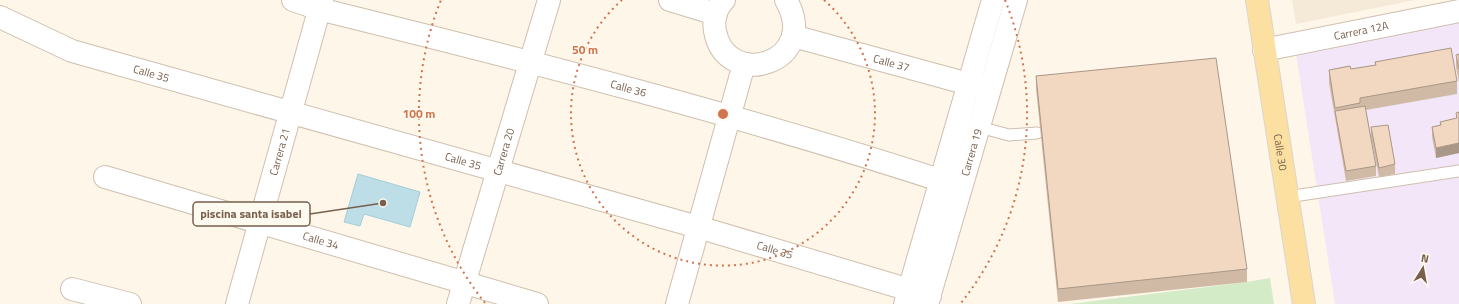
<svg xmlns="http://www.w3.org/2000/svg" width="1459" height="304" viewBox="0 0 1459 304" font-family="'Titillium Web',sans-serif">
<rect width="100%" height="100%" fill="#fdf6e9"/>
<polygon fill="#f5e9d8" points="1292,0 1415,0 1296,24"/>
<polygon fill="#f3e6f9" points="1459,17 1459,304 1335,304 1295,47"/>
<polygon fill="#d3ebc7" points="1270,278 1274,304 1070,304 1247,282"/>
<polygon fill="#bddee7" stroke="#a3cdd9" points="358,174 420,192 410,227 364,214 360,226 344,222"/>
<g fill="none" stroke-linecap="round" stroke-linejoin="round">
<g stroke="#cfbfae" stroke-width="13">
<g id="service">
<polyline points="979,127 1009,135 1037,133"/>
<polyline points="1287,197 1459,171"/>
</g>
</g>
<g stroke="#cfbfae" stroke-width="24">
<g id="minor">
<path id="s1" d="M293,0L319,9C534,62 748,117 958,186"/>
<polyline points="670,0 716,14"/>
<path d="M724,0C716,8 713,20 715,31C726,92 822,63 786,0"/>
<path id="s2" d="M793,36L987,89"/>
<path id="s3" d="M1264,50L1459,11"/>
<path id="s4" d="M105,177L537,304"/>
<polyline points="72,289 130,304"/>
<path id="s5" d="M237,304L322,0"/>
<path id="s6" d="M458,304L549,0"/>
<polyline points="677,304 744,64"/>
</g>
</g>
<g stroke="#cfbfae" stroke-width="24">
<g id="tertiary">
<path id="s7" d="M0,17L72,51L698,227L930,296"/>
<polyline points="905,304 993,0"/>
<path id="s8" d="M927,304L1016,0"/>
</g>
</g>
<g stroke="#dcd5d0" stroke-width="24">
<g id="primary">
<path id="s9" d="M1257,0L1304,304"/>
</g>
</g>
<use href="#service" stroke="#fff" stroke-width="11"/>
<use href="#minor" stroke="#fff" stroke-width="22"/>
<use href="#tertiary" stroke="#fff" stroke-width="22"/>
<use href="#primary" stroke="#fbe0a2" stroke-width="22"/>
</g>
<g fill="#d0baa6">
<polygon points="1459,54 1459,82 1456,67 1456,55"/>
<polygon points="1375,62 1457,81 1457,94 1366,110 1376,166 1376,176 1346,181 1329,83 1329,70 1351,69 1375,65"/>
<polygon points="1036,76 1247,269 1247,282 1058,302 1036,89"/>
<polygon points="1459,112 1459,153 1436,158 1432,137 1432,127 1440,125 1440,122 1456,118 1456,113"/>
<polygon points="1371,127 1395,164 1395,174 1379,177 1371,137"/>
</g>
<polygon fill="#a99787" points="1459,143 1459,153 1436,158 1436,148"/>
<g fill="#f2d8c1" stroke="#a99787">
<polygon points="1451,48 1457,81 1360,98 1360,103 1335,108 1329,70 1350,66 1351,69 1376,65 1375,62"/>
<polygon points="1459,54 1459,69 1456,55"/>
<polygon points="1216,58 1247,269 1058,289 1036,76"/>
<polygon points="1365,106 1376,166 1346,171 1335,111"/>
<polygon points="1459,112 1459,143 1436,148 1432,127 1441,125 1440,122 1457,118 1456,113"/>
<polygon points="1388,125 1395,164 1379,168 1371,127"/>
</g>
<g fill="none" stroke="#d0754e" stroke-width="2" stroke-dasharray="2 4">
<path d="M824 0A152 152 0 1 1 622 0"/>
<path d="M485 303A304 304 0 0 1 441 0M1005 0A304 304 0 0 1 961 303"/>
</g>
<g text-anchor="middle" stroke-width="3" stroke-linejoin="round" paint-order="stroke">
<g font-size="11" fill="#785f4c" stroke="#fffaf0">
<text dy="4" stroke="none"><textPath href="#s3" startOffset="99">Carrera 12A</textPath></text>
<text dy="4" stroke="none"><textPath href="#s2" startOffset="102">Calle 37</textPath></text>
<text dy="4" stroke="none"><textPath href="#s7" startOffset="162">Calle 35</textPath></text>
<text dy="4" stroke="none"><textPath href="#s1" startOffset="347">Calle 36</textPath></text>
<text dy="4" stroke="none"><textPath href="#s5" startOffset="158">Carrera 21</textPath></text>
<text dy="4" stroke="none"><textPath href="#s6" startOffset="159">Carrera 20</textPath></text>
<text dy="4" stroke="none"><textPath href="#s8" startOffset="158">Carrera 19</textPath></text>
<text dy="4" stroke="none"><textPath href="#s9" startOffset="154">Calle 30</textPath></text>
<text dy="4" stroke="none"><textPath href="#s7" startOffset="486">Calle 35</textPath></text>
<text dy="4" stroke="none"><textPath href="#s4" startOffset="225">Calle 34</textPath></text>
<text dy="4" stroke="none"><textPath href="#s7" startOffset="810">Calle 35</textPath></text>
</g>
</g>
<circle cx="723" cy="114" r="6" fill="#d0754e" stroke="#fffaf0" stroke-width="2"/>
<g font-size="12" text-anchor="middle" font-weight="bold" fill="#d0754e" stroke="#fffaf0" stroke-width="3" stroke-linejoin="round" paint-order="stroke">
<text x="585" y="54">50 m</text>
<text x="419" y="118">100 m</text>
</g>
<path fill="none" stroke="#785f4c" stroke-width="1.5" d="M383 203L310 214"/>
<circle fill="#785f4c" stroke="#fffaf0" stroke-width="1.5" cx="383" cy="203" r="4"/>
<rect fill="#fffaf0" stroke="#785f4c" stroke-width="1.5" x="193" y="202" width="117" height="24" rx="4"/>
<g font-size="12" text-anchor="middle" font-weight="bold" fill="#785f4c">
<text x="251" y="218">piscina santa isabel</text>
</g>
<g transform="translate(1423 268) rotate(11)" stroke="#fffaf0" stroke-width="3" paint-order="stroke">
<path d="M0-3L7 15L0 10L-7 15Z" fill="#785f4c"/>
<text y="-6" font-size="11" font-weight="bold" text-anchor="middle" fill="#785f4c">N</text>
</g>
</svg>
